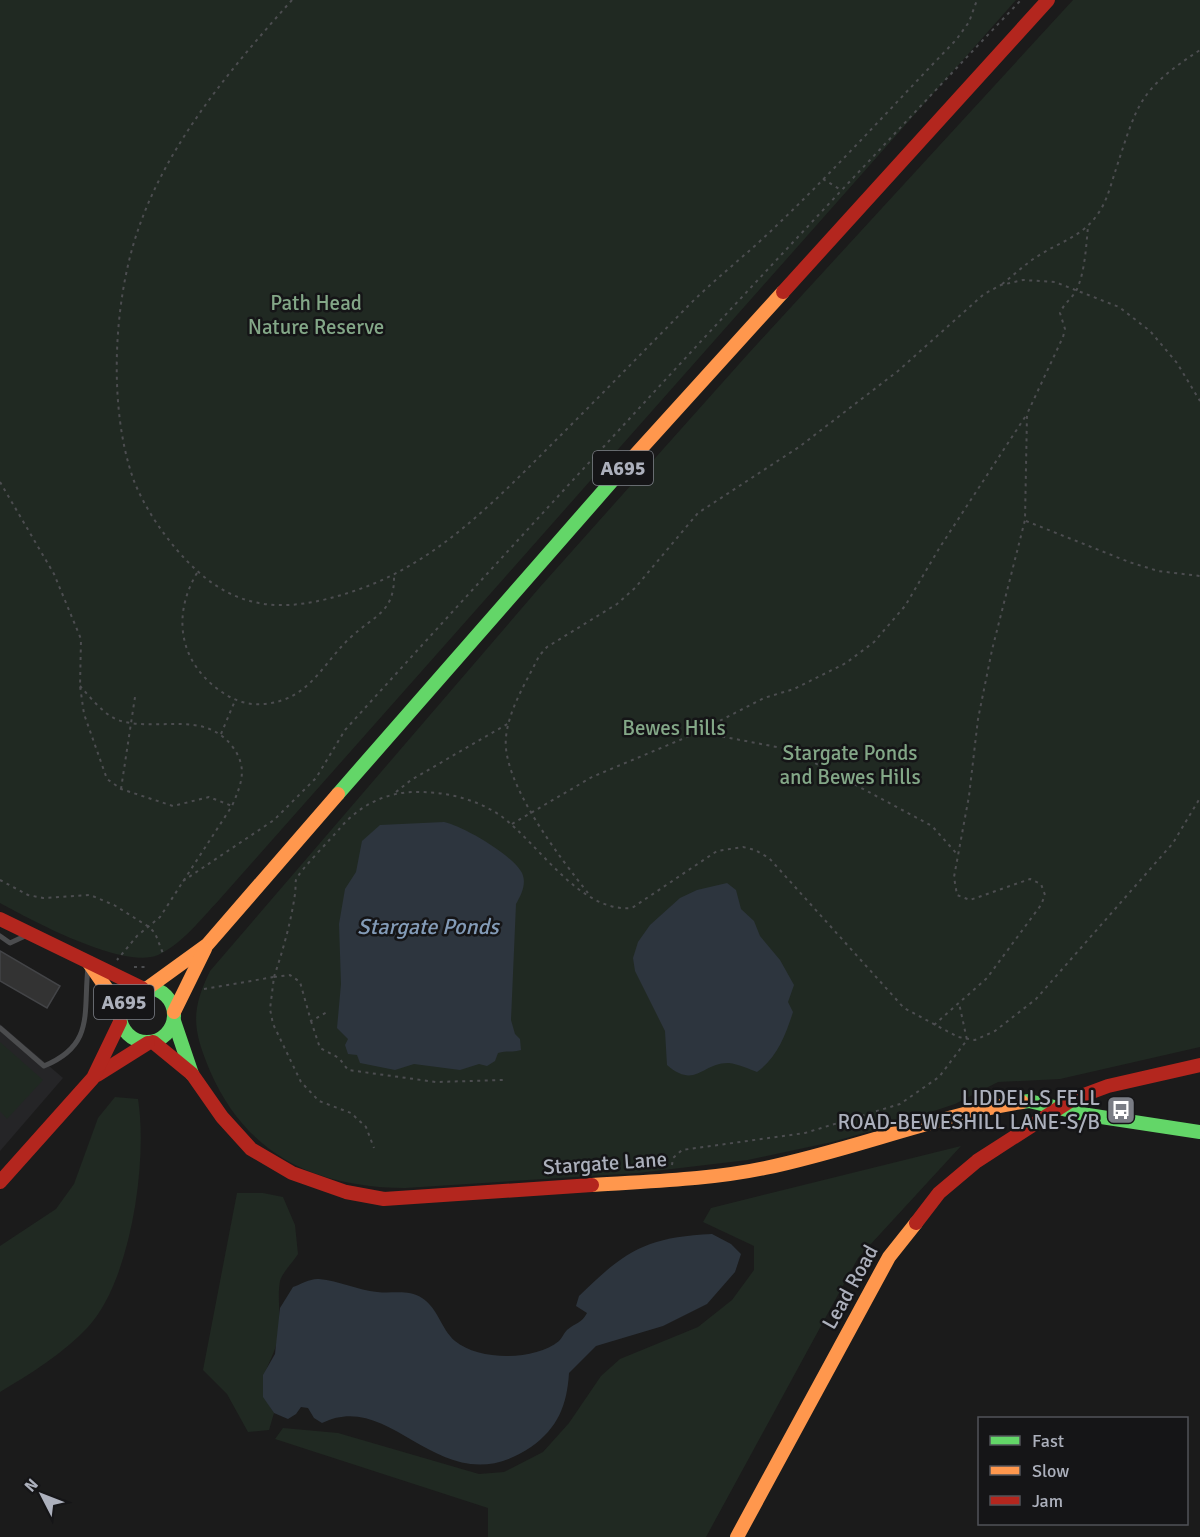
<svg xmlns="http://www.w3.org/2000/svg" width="1200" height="1537" viewBox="0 0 1200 1537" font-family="Signika,sans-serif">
<rect width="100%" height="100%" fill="#1b1b1b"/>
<polygon fill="#252527" points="0,1024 63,1078 0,1151"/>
<g fill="#202922">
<path d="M0,0H1016L219,900C201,919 182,944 158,955C124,970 31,920 0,903Z"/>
<path d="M1073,0H1200V1047L1060,1079L998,1082L955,1104L889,1126L832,1142L748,1160L638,1173L405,1188C316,1187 247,1156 210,1071C193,1030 190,1012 210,971L540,587L748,354Z"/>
<polygon points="0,1042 43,1080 7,1119 0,1111"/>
<path d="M115,1097L138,1099C148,1160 131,1281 88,1327C64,1353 30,1374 0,1392V1246L56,1209L74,1184L98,1118Z"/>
<polygon points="961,1146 858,1258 706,1537 488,1537 488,1508 275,1439 283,1428 338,1433 479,1474 504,1472 543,1452 569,1423 601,1376 620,1359 698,1327 732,1300 754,1270 754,1246 703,1222 711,1208"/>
<path d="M237,1193H263L283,1197L295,1225L298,1254C293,1262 282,1273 280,1281C277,1297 281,1316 279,1332C274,1369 249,1376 274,1413L269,1430L248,1432L227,1394L203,1370Z"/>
</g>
<g fill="#2d353e">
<path d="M444,822C463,826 513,855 522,873C527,884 521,895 516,904L511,1020L515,1034L520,1039L521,1050C512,1053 507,1050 498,1053L495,1061L487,1066L479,1064L460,1070L414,1064L395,1070L360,1063L357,1055L348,1054L345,1045L348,1039L337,1028L341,984L339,924L345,889L356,872L362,841L380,825Z"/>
<path d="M727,883L736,890L741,909L754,921L760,936L780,960L794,985L788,1002L793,1012C786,1034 777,1058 757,1072C749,1069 738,1064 729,1063C702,1062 696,1090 667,1065L665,1031L635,971L633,958L638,942L650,925L680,898L697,890Z"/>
<path d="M712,1234L731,1244L741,1254L735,1272L707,1304L663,1326L596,1346L569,1373C567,1405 558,1428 531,1447C441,1508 394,1387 322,1423L314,1418L308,1408L301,1407L296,1414L288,1419L274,1413L263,1397V1375L275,1354L280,1308L293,1287C301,1284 311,1278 319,1279C339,1281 358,1290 377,1292C393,1294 408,1289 422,1298C438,1308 441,1329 455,1341C479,1361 535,1361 559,1341C562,1338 564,1333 567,1330C575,1323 582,1323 587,1313L576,1306L579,1296C625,1251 646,1237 712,1234Z"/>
</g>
<polygon fill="#333" stroke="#434447" stroke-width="1.5" points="0,951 60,986 47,1008 0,981"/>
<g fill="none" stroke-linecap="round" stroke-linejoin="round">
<g stroke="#4c4d50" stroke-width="2" stroke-dasharray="3 4.5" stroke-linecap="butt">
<path d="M292,0C232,67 167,144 138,230C113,302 108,410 134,481C144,506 160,530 177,550C229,611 280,616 354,591C436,564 496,500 556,440C600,396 644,351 688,306C715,279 746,255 773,229C837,168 895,103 956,40L969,22L977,0"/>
<polyline points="823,179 841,190"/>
<path d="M1002,284C1014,275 1025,264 1038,256C1059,242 1082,237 1097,215C1107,202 1111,184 1116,169C1138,102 1139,90 1200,50"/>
<polyline points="0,482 54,574 81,639 80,686 84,714 107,779 121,789 173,806 209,797 232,806"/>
<polyline points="1026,521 1129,562 1158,571 1200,576"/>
<path d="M197,573C172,615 179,661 219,690C239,705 259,708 283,700C314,689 327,659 350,638C374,615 395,613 394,575"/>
<path d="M80,686C91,698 103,714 118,720C156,733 203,709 232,746C248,767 242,783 232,806L160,917L137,936L117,960"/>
<polyline points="700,731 764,698 794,689 846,663 874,642 905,606 940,547 1027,414"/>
<polyline points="221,734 234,703"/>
<polyline points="121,789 135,697"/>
<polyline points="396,792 411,780 509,723"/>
<polyline points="512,824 592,777 699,732 787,749 800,755 932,826 957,854"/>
<polyline points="0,880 28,895 43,898 90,895 114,905 149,927 155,933 164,956"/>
<path d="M183,881L274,820L316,778L345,730C568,484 792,241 1021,0"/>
<path d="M588,893C561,859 501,782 506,737C509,708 527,681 539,656L547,647L617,604L635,588L698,513L799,447L898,371L984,294L1001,285L1023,280L1055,282L1119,307L1150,331L1177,363L1200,401"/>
<polyline points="134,967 149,967"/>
<path d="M274,977C283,950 291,922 295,894C296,889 295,884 296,880C299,871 332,838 340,828C361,804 388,791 420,792C448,792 478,800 501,816C539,844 580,913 632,908L717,851L743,847L755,850L769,858L904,1008L958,1037L975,1040L995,1031L1036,999L1173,843L1200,798"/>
<polyline points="274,977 290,975 300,982 311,1021 329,1011"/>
<polyline points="204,989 274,977 270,1009 273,1024 301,1082 319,1101 351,1113 366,1127 374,1148"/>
<polyline points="311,1021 320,1048 339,1058 348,1070 436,1082 503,1080"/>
<path d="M934,1025L987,978L1041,905L1045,895L1041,884L1030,879L970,900L957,895L954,877L969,796L978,719L992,650L1025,520L1027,414L1063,337L1065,329L1060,313C1064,303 1072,299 1077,289C1085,271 1086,247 1088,227"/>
<polyline points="672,1165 673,1158 682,1150 805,1133 900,1104 939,1077 967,1040 959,1003"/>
</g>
<g stroke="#4b4c4e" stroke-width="5">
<polyline points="0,936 10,943 25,936"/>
<path d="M0,1028L44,1066C95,1045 83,1013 88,967"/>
</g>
<g stroke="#63d668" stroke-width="14">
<polyline points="338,794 627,464"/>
<circle cx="147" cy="1015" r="27"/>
<polyline points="174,1021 192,1074"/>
<polyline points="1022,1102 1029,1101 1088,1115 1200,1132"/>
</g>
<g stroke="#ff974d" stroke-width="14">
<polyline points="627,464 783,292"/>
<polyline points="89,963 109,992 119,1013"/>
<polyline points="149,987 207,945 338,794"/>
<polyline points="174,1012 205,949"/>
<path d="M592,1185C650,1181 708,1180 765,1168C852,1150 935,1116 1022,1102"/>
<polyline points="737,1537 889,1257 916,1223"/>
</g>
<g stroke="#b3261e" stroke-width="14">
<polyline points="783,292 1048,0"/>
<polyline points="0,919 142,988"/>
<polyline points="153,1042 192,1074 222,1117 251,1149 292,1173 346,1192 384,1199 592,1185"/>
<polyline points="97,1075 148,1043"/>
<polyline points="0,1182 93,1078 120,1022"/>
<polyline points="916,1223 939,1193 977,1161 1073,1099 1108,1086 1200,1065"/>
</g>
</g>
<defs>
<g id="bus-square" transform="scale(1.5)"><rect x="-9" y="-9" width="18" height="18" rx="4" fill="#797c84" stroke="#151517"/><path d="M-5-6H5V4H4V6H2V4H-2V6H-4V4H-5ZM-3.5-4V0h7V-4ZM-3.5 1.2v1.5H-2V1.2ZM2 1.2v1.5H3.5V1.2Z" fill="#fff"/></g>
</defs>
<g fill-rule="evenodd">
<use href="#bus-square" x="1121" y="1110"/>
</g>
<g text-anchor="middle" stroke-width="5" stroke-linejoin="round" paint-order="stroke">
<g fill="#151517" stroke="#7f828a" stroke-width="1.5">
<rect x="593" y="451" width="60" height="34" rx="4.5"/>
<rect x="94" y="985" width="60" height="34" rx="4.5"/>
</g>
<g font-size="20" font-weight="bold" fill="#acb0bc">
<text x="623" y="475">A695</text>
<text x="124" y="1009">A695</text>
</g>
<g font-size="21" fill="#83a787" stroke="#151517">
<text x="316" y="310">Path Head<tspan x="316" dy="24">Nature Reserve</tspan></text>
<text x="674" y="735">Bewes Hills</text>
<text x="850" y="760">Stargate Ponds<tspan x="850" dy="24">and Bewes Hills</tspan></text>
</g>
<g font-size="21" fill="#acb0bc" stroke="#151517" text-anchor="end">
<text x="1100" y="1105">LIDDELLS FELL<tspan x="1100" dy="24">ROAD-BEWESHILL LANE-S/B</tspan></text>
</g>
<g font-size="21" fill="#acb0bc" stroke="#151517">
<text transform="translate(605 1163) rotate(-4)" y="7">Stargate Lane</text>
<text transform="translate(850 1287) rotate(-61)" y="7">Lead Road</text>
</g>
<g font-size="22" font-style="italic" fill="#839bb7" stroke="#151517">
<text x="428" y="934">Stargate Ponds</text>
</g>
</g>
<rect x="978" y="1417" width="210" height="108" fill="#151517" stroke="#515359" stroke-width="1.5"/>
<rect x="990" y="1436" width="30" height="9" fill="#63d668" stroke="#515359" stroke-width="1.5"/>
<text x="1032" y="1447" font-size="18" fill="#acb0bc">Fast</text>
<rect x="990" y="1466" width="30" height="9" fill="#ff974d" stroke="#515359" stroke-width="1.5"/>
<text x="1032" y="1477" font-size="18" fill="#acb0bc">Slow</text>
<rect x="990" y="1496" width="30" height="9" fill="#b3261e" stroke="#515359" stroke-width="1.5"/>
<text x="1032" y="1507" font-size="18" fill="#acb0bc">Jam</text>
<g transform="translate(42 1495) rotate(312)" stroke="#151517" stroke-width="4.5" paint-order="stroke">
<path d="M0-4.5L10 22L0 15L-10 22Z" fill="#acb0bc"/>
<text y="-9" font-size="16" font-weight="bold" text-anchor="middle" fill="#acb0bc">N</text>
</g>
</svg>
